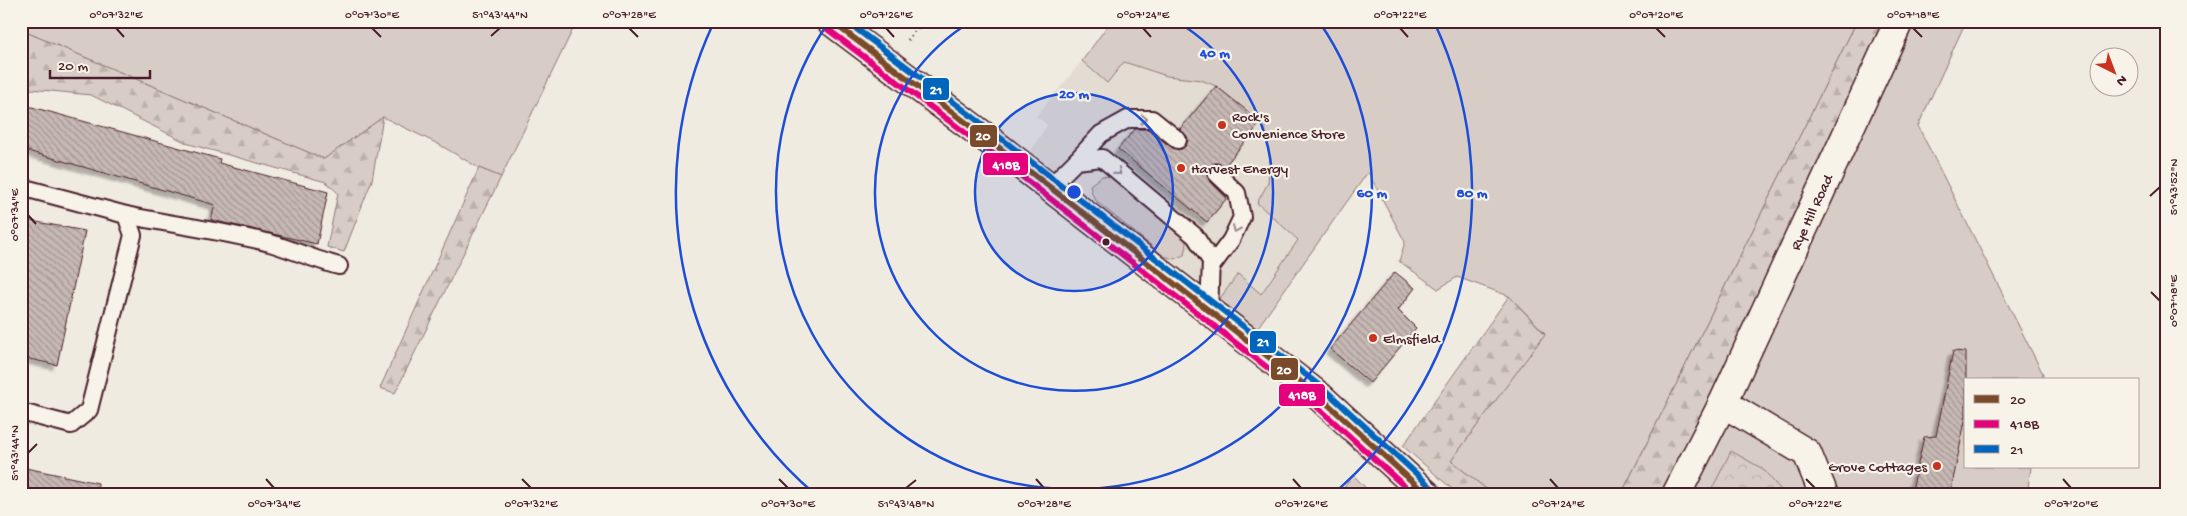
<svg xmlns="http://www.w3.org/2000/svg" width="2187" height="516" viewBox="0 0 2187 516" font-family="'Gochi Hand',sans-serif">
<defs>
<pattern id="forest-firs" width="22" height="20" patternUnits="userSpaceOnUse" patternTransform="scale(1.25)"><rect width="22" height="20" fill="#d8cdc6"/><path d="M5 1l3.5 6h-7zM16 11l3.5 6h-7z" fill="#bbb0aa"/></pattern>
<pattern id="park-crowns" width="20" height="18" patternUnits="userSpaceOnUse" patternTransform="scale(1.25)"><rect width="20" height="18" fill="#d8cdc6"/><path d="M2 6a3 3 0 1 1 6 0M12 15a3 3 0 1 1 6 0" fill="none" stroke="#bbb0aa"/></pattern>
<pattern id="building-back-hatch" width="6" height="6" patternUnits="userSpaceOnUse" patternTransform="scale(1.25)"><rect width="6" height="6" fill="#c6b8b3"/><path d="M-1 5l2 2M0 0l6 6M5-1l2 2" fill="none" stroke="#a39592"/></pattern>
<filter id="shadow"><feDropShadow dx="-4.5" dy="4.5" stdDeviation="1" flood-color="#0004"/></filter>
</defs>
<rect width="100%" height="100%" fill="#f0ebe0"/>
<filter id="ink" filterUnits="userSpaceOnUse"><feTurbulence type="fractalNoise" baseFrequency=".02" numOctaves="2"/><feDisplacementMap in="SourceGraphic" scale="10" xChannelSelector="R" yChannelSelector="G"/><feConvolveMatrix kernelMatrix="1 2 1 2 8 2 1 2 1" color-interpolation-filters="sRGB"/></filter>
<g filter="url(#ink)">
<polygon fill="#e3dcd2" points="1082,61 1107,83 1123,62 1167,76 1201,80 1216,86 1265,126 1270,157 1268,183 1257,203 1298,240 1260,294 1238,275 1218,301 1030,152 1047,125 1036,116"/>
<g fill="#d8cdc6" stroke="#917678">
<polygon points="21,21 577,21 501,177 479,168 440,145 383,117 324,159 21,30"/>
<polygon points="1111,21 1857,21 1621,495 1494,495 1451,461 1545,333 1509,296 1457,277 1438,289 1399,261 1405,242 1368,172 1256,330 1218,301 1238,274 1261,294 1298,240 1257,203 1268,183 1270,157 1265,126 1216,86 1201,80 1167,76 1124,62 1107,83 1082,61"/>
<polygon points="1889,21 1966,21 1918,126 2043,374 2042,380 1966,380 1966,467 2031,467 2027,495 1661,495"/>
<polygon points="1102,176 1111,177 1185,239 1187,247 1184,255 1174,259 1164,256 1097,202 1092,194 1090,185"/>
<polygon points="1353,475 1373,495 1339,495"/>
</g>
<g fill="url(#forest-firs)" stroke="#917678">
<polygon points="1857,21 1898,21 1662,495 1621,495"/>
<polygon points="21,30 324,159 383,117 372,180 344,252 327,247 338,193 326,182 189,144 91,95 21,88"/>
<polygon points="479,168 501,177 395,393 380,388"/>
<polygon points="1509,296 1545,334 1451,461 1494,495 1459,495 1403,446"/>
</g>
<polygon fill="url(#park-crowns)" stroke="#917678" points="1731,451 1763,469 1785,495 1709,495"/>
<g fill="url(#building-back-hatch)" stroke="#4a1f2b" filter="url(#shadow)">
<polygon points="1216,86 1261,122 1224,167 1219,163 1214,163 1206,170 1209,180 1227,198 1207,222 1118,149 1135,129 1148,129 1172,148 1182,149 1188,141 1187,136 1180,129"/>
<polygon points="21,104 220,159 219,163 328,192 317,244 211,220 215,205 21,149"/>
<polygon points="21,219 85,231 57,365 21,357"/>
<polygon points="1395,272 1415,288 1398,310 1416,328 1370,383 1330,349"/>
<polygon points="1953,351 1966,352 1966,416 1950,495 1911,495 1924,437 1936,436"/>
<polygon points="21,467 98,483 97,495 21,495"/>
</g>
<g fill="none" stroke-linecap="round" stroke-linejoin="round">
<g stroke="#4a1f2b" stroke-width="20">
<g id="lane">
<polyline points="1076,161 1101,134 1128,119 1152,119 1178,140"/>
<polyline points="21,187 126,215 133,235 89,410 71,425 21,412"/>
<polyline points="1050,187 1076,161 1102,158 1195,236 1211,261 1209,311"/>
<path d="M126,215C174,225 223,231 270,243C293,250 316,260 339,266"/>
<polyline points="1211,267 1231,240 1242,217 1237,193 1216,173"/>
</g>
</g>
<g stroke="#4a1f2b" stroke-width="31">
<polyline id="street" points="1723,403 1807,453 1824,495"/>
</g>
<g stroke="#4a1f2b" stroke-width="31">
<g id="secondary">
<polyline points="831,21 989,140 1319,396 1427,495"/>
<polyline points="1676,495 1723,403 1899,21"/>
</g>
</g>
<polyline stroke="#4a1f2b" stroke-width="3" stroke-dasharray="1 4" stroke-linecap="butt" points="908,40 923,21"/>
<use href="#lane" stroke="#f7f3e8" stroke-width="16"/>
<use href="#street" stroke="#f7f3e8" stroke-width="28"/>
<use href="#secondary" stroke="#f7f3e8" stroke-width="28"/>
<g stroke="#f7f3e8" stroke-width="10">
<polyline id="bus-1" points="831,21 989,140 1319,396 1427,495"/>
</g>
<g stroke="#f7f3e8" stroke-width="10">
<polyline id="bus-2" points="826,28 984,147 1313,403 1414,495"/>
</g>
<g stroke="#f7f3e8" stroke-width="10">
<polyline id="bus-3" points="846,21 994,133 1324,389 1433,489"/>
</g>
<use href="#bus-1" stroke="#7a4b2a" stroke-width="6"/>
<use href="#bus-2" stroke="#e5007d" stroke-width="6"/>
<use href="#bus-3" stroke="#0065bd" stroke-width="6"/>
</g>
<defs><path id="oneway-chevron" d="M-2-3.5L2.5 0L-2 3.5" fill="none" stroke-width="1.6" stroke-linecap="round" stroke-linejoin="round" transform="scale(1.25)"/></defs>
<g stroke="#a0898a">
<use href="#oneway-chevron" transform="translate(1144 119) rotate(1)"/>
<use href="#oneway-chevron" transform="translate(1118 172) rotate(40)"/>
<use href="#oneway-chevron" transform="translate(1236 229) rotate(114)"/>
</g>
</g>
<path fill="none" stroke="#4a1f2b" stroke-width="2" d="M116,28L124,37M372,28L381,37M629,28L638,37M886,28L894,37M1143,28L1151,37M1400,28L1408,37M1656,28L1665,37M1913,28L1922,37M491,36L500,28M2150,196L2160,187M28,215L36,224M2151,292L2160,301M28,453L37,444M266,479L274,488M522,479L531,488M779,479L788,488M1036,479L1044,488M1293,479L1301,488M1550,479L1558,488M1806,479L1815,488M2063,479L2071,488M906,488L916,480"/>
<circle cx="1074" cy="192" r="99" fill="#1d4ed8" fill-opacity=".12"/>
<g fill="none" stroke="#1d4ed8" stroke-width="2.5">
<circle cx="1074" cy="192" r="99"/>
<path d="M1176 21A199 199 0 1 1 972 21"/>
<path d="M1320 23A298 298 0 1 1 828 23"/>
<path d="M816 495A398 398 0 0 1 713 24M1435 24A398 398 0 0 1 1332 495"/>
</g>
<g fill="#c8321e" stroke="#f7f3e8" stroke-width="2">
<circle cx="1222" cy="125" r="5"/>
<circle cx="1181" cy="168" r="5"/>
<circle cx="1373" cy="338" r="5"/>
<circle cx="1937" cy="466" r="5"/>
</g>
<circle fill="#4a1f2b" stroke="#f7f3e8" stroke-width="2" cx="1106" cy="242" r="4.5"/>
<g text-anchor="middle" stroke-width="4.5" stroke-linejoin="round" paint-order="stroke">
<g font-size="15" fill="#4a1f2b" stroke="#f7f3e8" text-anchor="start">
<text x="1232" y="121">Rock's<tspan x="1232" dy="17">Convenience Store</tspan></text>
<text x="1191" y="173">Harvest Energy</text>
<text x="1383" y="343">Elmsfield</text>
<text x="1927" y="471" text-anchor="end">Grove Cottages</text>
</g>
<g font-size="15" fill="#4a1f2b" stroke="#f7f3e8">
<text transform="translate(1811 212) rotate(-65)" y="5">Rye Hill Road</text>
</g>
</g>
<circle cx="1074" cy="192" r="8" fill="#1d4ed8" stroke="#f7f3e8" stroke-width="2.5"/>
<g font-size="15" text-anchor="middle" font-weight="bold" fill="#1d4ed8" stroke="#f7f3e8" stroke-width="4.5" stroke-linejoin="round" paint-order="stroke">
<text x="1215" y="57">40 m</text>
<text x="1074" y="98">20 m</text>
<text x="1372" y="197">60 m</text>
<text x="1472" y="197">80 m</text>
</g>
<g stroke="#f7f3e8" stroke-width="2">
<rect x="922" y="77" width="28" height="24" rx="5" fill="#0065bd"/>
<rect x="969" y="124" width="29" height="24" rx="5" fill="#7a4b2a"/>
<rect x="982" y="152" width="47" height="24" rx="5" fill="#e5007d"/>
<rect x="1249" y="330" width="28" height="24" rx="5" fill="#0065bd"/>
<rect x="1270" y="357" width="29" height="24" rx="5" fill="#7a4b2a"/>
<rect x="1278" y="383" width="48" height="24" rx="5" fill="#e5007d"/>
</g>
<g font-size="14" text-anchor="middle" font-weight="bold" fill="#fff">
<text x="936" y="94">21</text>
<text x="983" y="140">20</text>
<text x="1006" y="169">418B</text>
<text x="1263" y="346">21</text>
<text x="1284" y="374">20</text>
<text x="1302" y="399">418B</text>
</g>
<rect width="2187" height="516" fill="none" stroke="#f7f3e8" stroke-width="55"/>
<rect x="1964" y="378" width="175" height="90" fill="#f7f3e8" stroke="#b29e9c"/>
<rect x="1974" y="395" width="25" height="8" fill="#7a4b2a" stroke="#b29e9c"/>
<text x="2010" y="404" font-size="15" fill="#4a1f2b">20</text>
<rect x="1974" y="420" width="25" height="8" fill="#e5007d" stroke="#b29e9c"/>
<text x="2010" y="428" font-size="15" fill="#4a1f2b">418B</text>
<rect x="1974" y="445" width="25" height="8" fill="#0065bd" stroke="#b29e9c"/>
<text x="2010" y="454" font-size="15" fill="#4a1f2b">21</text>
<g transform="translate(2114 72) rotate(138)"><circle r="24" fill="#f7f3e8" stroke="#b29e9c"/>
<path d="M0-4L9 19L0 12L-9 19Z" fill="#c8321e"/>
<text y="-8" font-size="14" font-weight="bold" text-anchor="middle" fill="#4a1f2b">N</text>
</g>
<path d="M50 70v8h100v-8" fill="none" stroke="#4a1f2b" stroke-width="2.5"/>
<text x="58" y="70" font-size="15" fill="#4a1f2b" stroke="#f7f3e8" stroke-width="4" paint-order="stroke">20 m</text>
<rect x="28" y="28" width="2132" height="460" fill="none" stroke="#4a1f2b" stroke-width="2"/>
<g font-size="12" text-anchor="middle" fill="#4a1f2b">
<text x="116" y="18">0°07'32"E</text>
<text x="372" y="18">0°07'30"E</text>
<text x="500" y="18">51°43'44"N</text>
<text x="629" y="18">0°07'28"E</text>
<text x="886" y="18">0°07'26"E</text>
<text x="1143" y="18">0°07'24"E</text>
<text x="1400" y="18">0°07'22"E</text>
<text x="1656" y="18">0°07'20"E</text>
<text x="1913" y="18">0°07'18"E</text>
<text transform="translate(2173 187) rotate(-90)" y="4">51°43'52"N</text>
<text transform="translate(14 215) rotate(-90)" y="4">0°07'34"E</text>
<text transform="translate(2173 301) rotate(-90)" y="4">0°07'18"E</text>
<text transform="translate(14 453) rotate(-90)" y="4">51°43'44"N</text>
<text x="274" y="507">0°07'34"E</text>
<text x="531" y="507">0°07'32"E</text>
<text x="788" y="507">0°07'30"E</text>
<text x="906" y="507">51°43'48"N</text>
<text x="1044" y="507">0°07'28"E</text>
<text x="1301" y="507">0°07'26"E</text>
<text x="1558" y="507">0°07'24"E</text>
<text x="1815" y="507">0°07'22"E</text>
<text x="2071" y="507">0°07'20"E</text>
</g>
</svg>
